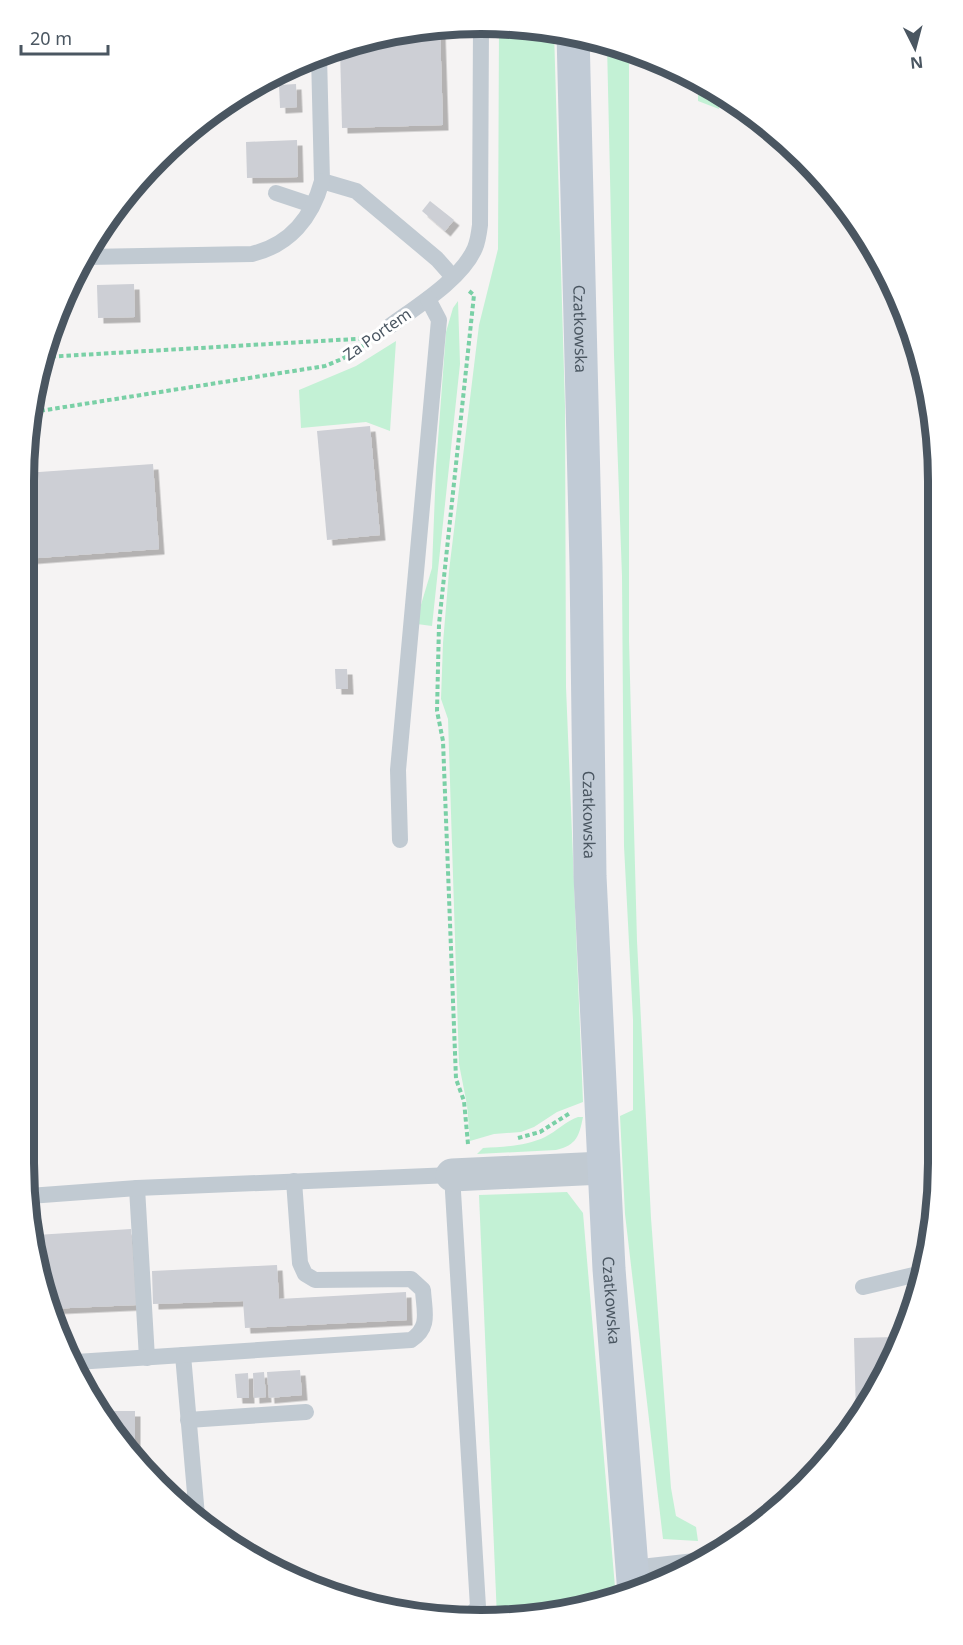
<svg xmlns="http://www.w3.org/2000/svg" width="963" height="1645" viewBox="0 0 963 1645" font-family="'Noto Sans',sans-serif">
<defs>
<filter id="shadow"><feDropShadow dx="5.5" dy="5.5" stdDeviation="0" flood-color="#0004"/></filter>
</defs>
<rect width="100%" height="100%" fill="#f5f3f3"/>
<g fill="#c3f1d5">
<polygon points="499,26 554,31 565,406 566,687 583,1102 557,1112 534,1127 521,1132 494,1134 470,1141 467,1105 459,1064 448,719 441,699 443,643 449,571 479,325 498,249"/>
<polygon points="607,44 629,50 629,641 637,941 651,1218 671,1488 676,1516 696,1527 698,1541 663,1539 625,1214 620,1116 633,1110 633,1020 624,846 622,576 614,355"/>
<polygon points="698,81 718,92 719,109 698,101"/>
<polygon points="458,301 460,364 432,626 417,624 420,608 432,568 436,467 446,332 453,308"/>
<polygon points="396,341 390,431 366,422 301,428 299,390 356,366"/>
<path d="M578,1117H583C579,1136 577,1145 556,1150L477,1154L483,1148C504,1147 526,1146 545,1137C557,1131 566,1121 578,1117Z"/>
<polygon points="567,1192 583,1213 616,1599 497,1618 479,1195"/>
</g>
<g fill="#cdcfd5" filter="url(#shadow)">
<polygon points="440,28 443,125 342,128 340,49 393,33"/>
<polygon points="296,84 297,107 280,108 279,85"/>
<polygon points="297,140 298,177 247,178 246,142"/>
<polygon points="430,201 454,220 445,231 422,211"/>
<polygon points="134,284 135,317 98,318 97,285"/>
<polygon points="370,426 380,535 327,540 317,431"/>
<polygon points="153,464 159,549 25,559 25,473"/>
<polygon points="335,669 347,669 348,689 336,689"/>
<polygon points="131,1229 136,1305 48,1309 36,1235"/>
<polygon points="277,1265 279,1299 406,1292 407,1320 245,1328 243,1301 153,1304 152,1271"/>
<polygon points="896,1337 896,1348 863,1415 856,1416 854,1338"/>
<polygon points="300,1370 302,1395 269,1398 267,1372"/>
<polygon points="264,1372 266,1397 254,1398 253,1373"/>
<polygon points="248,1373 249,1398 237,1398 235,1374"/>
<polygon points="110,1411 135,1411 135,1443 118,1442 110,1427"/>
</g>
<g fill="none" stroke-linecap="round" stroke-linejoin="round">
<g stroke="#7ad0a6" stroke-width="4" stroke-dasharray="4.5 3" stroke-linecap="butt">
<polyline points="44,357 372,338"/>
<polyline points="33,412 325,366 342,359 372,340"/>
<polyline points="518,1138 540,1132 570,1113"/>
<polyline points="468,1144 464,1101 456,1079 443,741 437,711 439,624 474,295 469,291"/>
</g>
<g stroke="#c1cad2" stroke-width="16">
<polyline points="319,55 322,181 356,191 437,259 453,277"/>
<polyline points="276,193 312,205"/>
<path d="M87,257L252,254C289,245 312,218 322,181"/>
<path d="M390,326C416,307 462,279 475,248C478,241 479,233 480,225L481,24"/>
<polyline points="400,840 398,770 439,320 428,299"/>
<polyline points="137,1188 147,1358"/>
<polyline points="29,1196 137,1188 452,1175 478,1607 467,1619"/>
<polyline points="863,1287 922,1273"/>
<polyline points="183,1355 197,1516"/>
<path d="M76,1362L411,1340C431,1327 424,1311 423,1290L411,1279L315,1280L305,1274L300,1263L294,1181"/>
<polyline points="188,1420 306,1412"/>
<polyline points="632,1568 695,1561"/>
</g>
<polyline stroke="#c1cad2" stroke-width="33" points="452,1175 603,1168"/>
<path stroke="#c1cbd6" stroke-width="33" id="s1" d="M573,33L586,565L590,876L609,1269L634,1594"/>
</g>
<g text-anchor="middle" stroke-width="6" stroke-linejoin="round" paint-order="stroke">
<g font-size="16" fill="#4a5661" stroke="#fff">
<text dy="6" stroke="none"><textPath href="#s1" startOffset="296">Czatkowska</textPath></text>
<text transform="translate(377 334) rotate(-35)" y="6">Za Portem</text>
<text dy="6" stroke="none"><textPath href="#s1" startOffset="782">Czatkowska</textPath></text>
<text dy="6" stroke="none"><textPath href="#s1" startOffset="1268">Czatkowska</textPath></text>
</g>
</g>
<path d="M0 0H963V1645H0ZM481 34H481A447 447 0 0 1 928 481V1163A447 447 0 0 1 481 1610H481A447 447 0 0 1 34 1163V481A447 447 0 0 1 481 34Z" fill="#fff" fill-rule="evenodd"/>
<path fill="none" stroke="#4a5661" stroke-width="8" d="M481 34H481A447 447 0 0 1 928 481V1163A447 447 0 0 1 481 1610H481A447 447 0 0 1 34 1163V481A447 447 0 0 1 481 34Z"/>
<g transform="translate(915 48) rotate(174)" stroke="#ffffff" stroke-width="4.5" paint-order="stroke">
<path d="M0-4.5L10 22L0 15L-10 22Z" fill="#4a5661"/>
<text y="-9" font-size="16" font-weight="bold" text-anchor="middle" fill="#4a5661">N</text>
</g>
<path d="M21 45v9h87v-9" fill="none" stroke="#4a5661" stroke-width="3"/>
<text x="30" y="45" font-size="18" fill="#4a5661" stroke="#ffffff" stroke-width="4.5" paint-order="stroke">20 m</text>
</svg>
